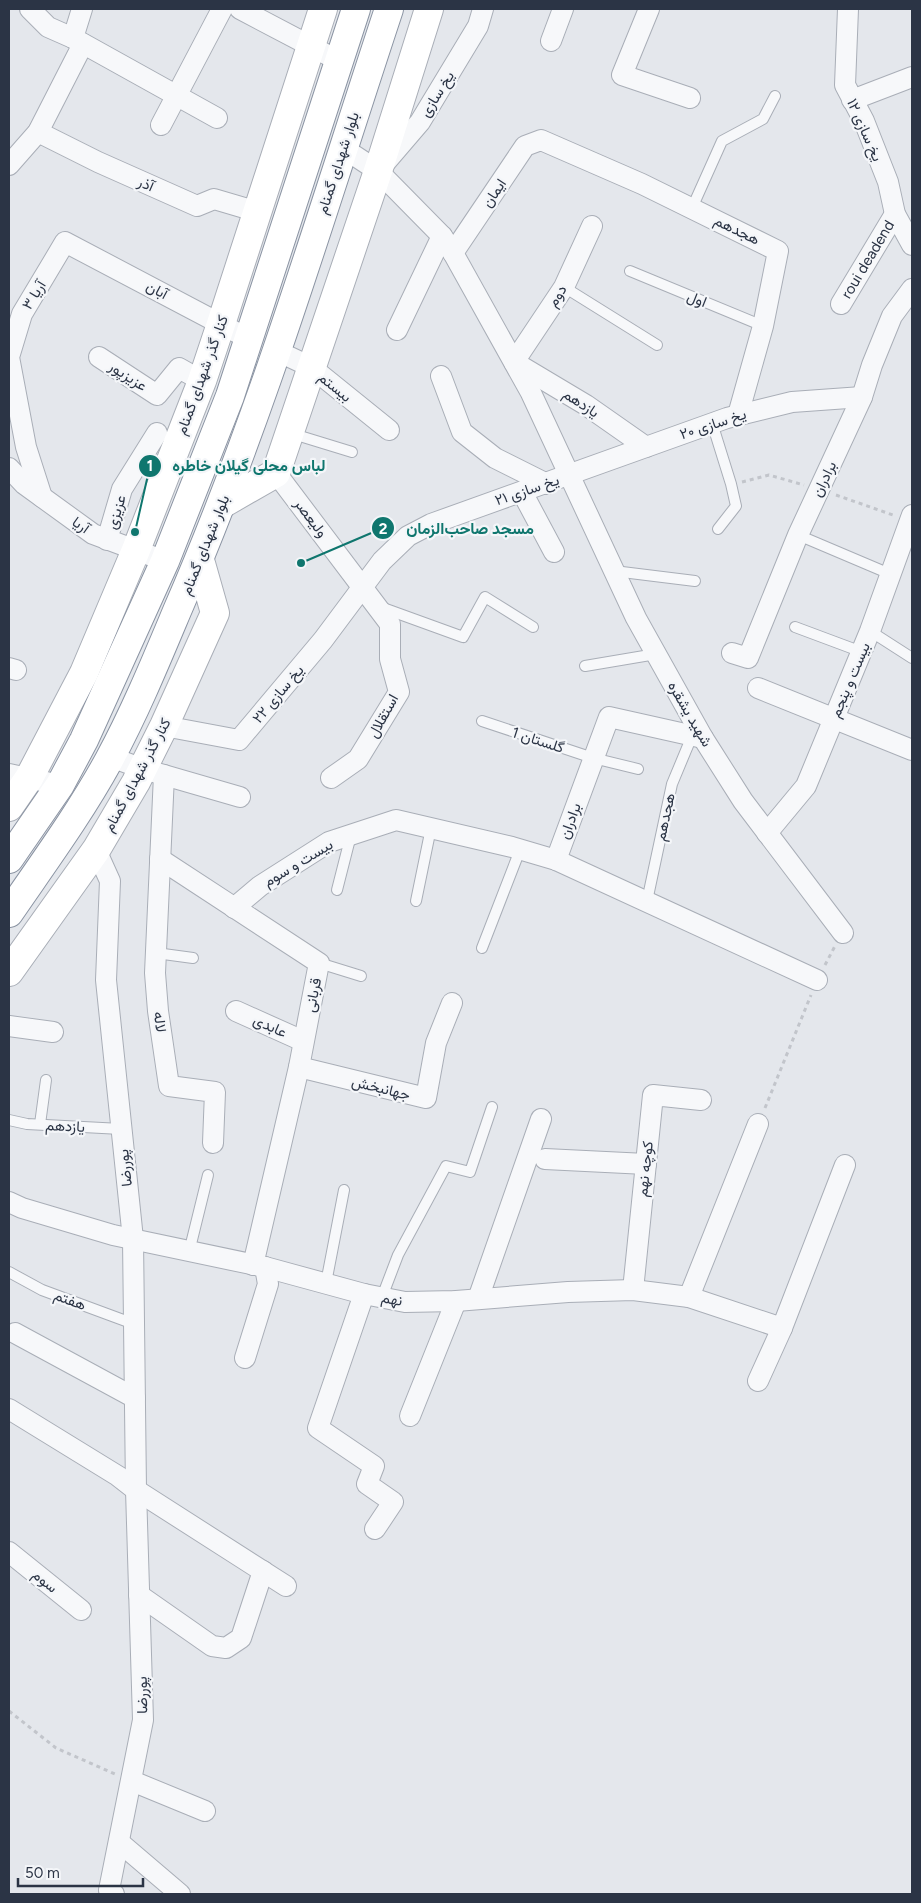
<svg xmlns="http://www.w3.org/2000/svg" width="921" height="1903" viewBox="0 0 921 1903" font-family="Figtree,Vazirmatn,sans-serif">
<rect width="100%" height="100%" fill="#e4e7ec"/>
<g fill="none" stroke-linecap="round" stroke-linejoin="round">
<g stroke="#a9aeb7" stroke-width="12">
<g id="lane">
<polyline points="692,208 722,141 763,119 775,96"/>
<polyline points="630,271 763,326"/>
<polyline points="564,287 657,345"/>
<polyline points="712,423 731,484 736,506 718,529"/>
<polyline points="290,433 352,452"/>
<polyline points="798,535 890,574"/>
<polyline points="614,571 695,581"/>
<polyline points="383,608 463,637 485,597 533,627"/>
<polyline points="795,627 862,652"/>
<polyline points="870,631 912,658"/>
<polyline points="585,666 656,654"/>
<polyline points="482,721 593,758 638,769"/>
<polyline points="337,890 351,835"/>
<polyline points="416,901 431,828"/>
<polyline points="647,901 672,784 692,736"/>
<polyline points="482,948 520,850"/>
<polyline points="156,953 193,958"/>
<polyline points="319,963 361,976"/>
<polyline points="9,1120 27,1124 121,1129"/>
<polyline points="40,1124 46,1080"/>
<polyline points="189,1252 208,1175"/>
<polyline points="9,1272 42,1290 134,1324"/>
<polyline points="326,1283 344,1190"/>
<polyline points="382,1297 398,1255 446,1166 470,1172 492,1107"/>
</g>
</g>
<g stroke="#a9aeb7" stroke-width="22">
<g id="street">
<polyline points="30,9 48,27 73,38 217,118"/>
<polyline points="240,9 339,61"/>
<polyline points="649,9 622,75 690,98"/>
<polyline points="848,9 845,85 864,121 888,182 895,214 912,245"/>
<polyline points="73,38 82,9"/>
<polyline points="551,41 563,9"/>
<polyline points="852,100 912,77"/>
<polyline points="161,125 222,9"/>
<polyline points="38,132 98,162 197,206 214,199 258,212"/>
<polyline points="343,148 378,171 442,236 453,253 531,393 636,618 703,738 743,801 843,933"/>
<polyline points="384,164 420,122 478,26 483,9"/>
<polyline points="9,165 38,132 83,44"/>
<polyline points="592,226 564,287 514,362 586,405 646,447"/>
<polyline points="453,253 525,146 541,140 642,184 778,251 763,326 738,415"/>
<path id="s1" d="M841,304L895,214"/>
<polyline points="397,330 442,236"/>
<polyline points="277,351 311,367 389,430"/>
<polyline points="99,357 157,395 179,368 202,381"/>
<polyline points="441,376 462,432 495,458 547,484"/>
<polyline points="9,468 24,484 93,534 165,561"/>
<polyline points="276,473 390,624 390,659 399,692 358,759 331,778"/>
<polyline points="522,492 554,552"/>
<polyline points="42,497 26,447 9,357 22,314 65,242 249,339"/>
<polyline points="107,540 122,489 157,433"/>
<polyline points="732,653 748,658 798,535 862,397 872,365 892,316 912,289"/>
<polyline points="9,668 16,670"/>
<polyline points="758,688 912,750"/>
<polyline points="164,726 239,740 323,640 382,561 408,536 431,524 727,418 792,402 862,397"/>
<polyline points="111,757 143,769 240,797"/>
<polyline points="9,774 60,785"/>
<polyline points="164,775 155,973 158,1011 169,1086 215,1092 213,1143"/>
<polyline points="767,833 806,786 870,631 912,515"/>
<polyline points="96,850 110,881 106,980 133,1239 136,1490 143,1720 109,1890 114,1894"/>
<polyline points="160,859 319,963 299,1067 253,1265"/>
<polyline points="556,860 609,717 703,738"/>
<polyline points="234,908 260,886 329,842 396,820 512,847 556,860 817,980"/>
<polyline points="236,1011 303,1041"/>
<polyline points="9,1026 53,1032"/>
<polyline points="299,1067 426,1098 436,1043 452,1003"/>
<polyline points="545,1159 646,1164"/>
<polyline points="9,1202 22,1208 113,1235 265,1267 364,1294 405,1302 456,1301 568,1292 633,1290 689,1297 782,1328"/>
<polyline points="633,1290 653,1095 701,1100"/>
<polyline points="364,1294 318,1428 374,1466 367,1484 393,1502 375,1529"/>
<polyline points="689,1297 758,1124"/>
<polyline points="478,1299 541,1119"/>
<polyline points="15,1333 135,1398"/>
<polyline points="245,1358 268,1284 265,1267"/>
<polyline points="758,1381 782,1328 845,1165"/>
<polyline points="9,1409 118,1476 136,1490 286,1586"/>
<polyline points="410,1416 456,1301"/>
<polyline points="9,1552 81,1610"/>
<polyline points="139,1595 212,1646 226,1648 241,1638 263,1571"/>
<polyline points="132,1781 205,1811"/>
<polyline points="119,1842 180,1894"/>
</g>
</g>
<g stroke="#a9aeb7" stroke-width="30">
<g id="secondary">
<polyline points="222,504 276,473 378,171 429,9"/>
<polyline points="9,807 29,778 84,673 136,550 202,381 221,324 323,9"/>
<polyline points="9,972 96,850 136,782 164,726 215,613 200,560"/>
</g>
</g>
<g stroke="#8b94a3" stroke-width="30">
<g id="highway">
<polyline points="9,859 60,785 84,740 165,561 230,396 356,9"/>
<path d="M9,913C44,862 80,813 109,760C135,712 156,661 177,611C262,416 322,211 389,9"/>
</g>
</g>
<g stroke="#c2c5cb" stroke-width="3" stroke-dasharray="4 4" stroke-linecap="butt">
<polyline points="742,482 769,475 804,485"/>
<polyline points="836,495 893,515"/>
<polyline points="825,965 835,946"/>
<polyline points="765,1108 811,995"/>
<polyline points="9,1711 56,1748 115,1774"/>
</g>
<use href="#lane" stroke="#f7f8fa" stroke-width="10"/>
<use href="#street" stroke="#f7f8fa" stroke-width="20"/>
<use href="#secondary" stroke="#fff" stroke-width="28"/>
<use href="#highway" stroke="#fff" stroke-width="28"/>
</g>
<g text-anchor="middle" stroke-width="4.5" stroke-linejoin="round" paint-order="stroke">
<g font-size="15" fill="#2b3445" stroke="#f4f6f9">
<text transform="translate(437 94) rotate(-58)" y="5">یخ سازی</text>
<text transform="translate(865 130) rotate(66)" y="5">یخ سازی ۱۲</text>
<text transform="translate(338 163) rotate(-72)" y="5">بلوار شهدای گمنام</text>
<text transform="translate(146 184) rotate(24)" y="5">آذر</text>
<text transform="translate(494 193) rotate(-56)" y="5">ایمان</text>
<text transform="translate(737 230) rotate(26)" y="5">هجدهم</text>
<text dy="5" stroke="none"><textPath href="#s1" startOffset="52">roui deadend</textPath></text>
<text transform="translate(157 290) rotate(28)" y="5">آبان</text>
<text transform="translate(34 295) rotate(-58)" y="5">آریا ۳</text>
<text transform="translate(557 296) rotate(-58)" y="5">دوم</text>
<text transform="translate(697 299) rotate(22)" y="5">اول</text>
<text transform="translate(202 375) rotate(-70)" y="5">کنار گذر شهدای گمنام</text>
<text transform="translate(128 376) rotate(33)" y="5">عزیزپور</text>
<text transform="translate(335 387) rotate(39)" y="5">بیستم</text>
<text transform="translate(581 403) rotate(33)" y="5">یازدهم</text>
<text transform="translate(713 424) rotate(-18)" y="5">یخ سازی ۲۰</text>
<text transform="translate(824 479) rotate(-64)" y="5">برادران</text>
<text transform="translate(527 490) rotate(-19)" y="5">یخ سازی ۲۱</text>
<text transform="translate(116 512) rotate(-73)" y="5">عزیزی</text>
<text transform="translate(311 518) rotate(53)" y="5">ولیعصر</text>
<text transform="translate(81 525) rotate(35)" y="5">آریا</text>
<text transform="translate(205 545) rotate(-68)" y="5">بلوار شهدای گمنام</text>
<text transform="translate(850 680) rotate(-67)" y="5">بیست و پنجم</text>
<text transform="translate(278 694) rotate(-50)" y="5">یخ سازی ۲۲</text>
<text transform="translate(690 714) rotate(60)" y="5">شهید یشقره</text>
<text transform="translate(383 716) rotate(-61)" y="5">استقلال</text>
<text transform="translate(538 740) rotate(18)" y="5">گلستان 1</text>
<text transform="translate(137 775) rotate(-62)" y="5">کنار گذر شهدای گمنام</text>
<text transform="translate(665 817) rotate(-78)" y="5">هجدهم</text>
<text transform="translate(570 821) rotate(-70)" y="5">برادران</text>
<text transform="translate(298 863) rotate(-31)" y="5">بیست و سوم</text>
<text transform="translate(313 995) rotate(-79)" y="5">قربانی</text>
<text transform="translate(160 1022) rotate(83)" y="5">لاله</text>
<text transform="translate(270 1026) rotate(24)" y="5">عابدی</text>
<text transform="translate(381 1088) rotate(14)" y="5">جهانبخش</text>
<text transform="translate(65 1126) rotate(3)" y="5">یازدهم</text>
<text transform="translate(125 1168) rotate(-96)" y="5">پوررضا</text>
<text transform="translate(645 1169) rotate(-84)" y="5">کوچه نهم</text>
<text transform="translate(392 1299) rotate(11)" y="5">نهم</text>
<text transform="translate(70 1300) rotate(20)" y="5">هفتم</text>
<text transform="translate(45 1581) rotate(39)" y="5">سوم</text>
<text transform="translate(142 1695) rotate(-91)" y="5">پوررضا</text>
</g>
</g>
<path fill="none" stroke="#0f766e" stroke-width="2" d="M135 532L150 466M301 563L383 528"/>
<g fill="#0f766e" stroke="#f4f6f9" stroke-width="2">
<circle cx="135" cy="532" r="5"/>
<circle cx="301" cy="563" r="5"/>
<circle cx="150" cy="466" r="12"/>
<circle cx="383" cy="528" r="12"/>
</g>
<g font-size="15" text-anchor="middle" font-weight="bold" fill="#fff">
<text x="150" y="471">1</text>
<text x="383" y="534">2</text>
</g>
<g font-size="16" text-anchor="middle" font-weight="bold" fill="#0f766e" stroke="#f4f6f9" stroke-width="4.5" stroke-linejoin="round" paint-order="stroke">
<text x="249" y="471">لباس محلی گیلان خاطره</text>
<text x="470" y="534">مسجد صاحب‌الزمان</text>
</g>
<rect width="921" height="1903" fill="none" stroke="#2b3445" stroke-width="20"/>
<path d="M18 1878v8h125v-8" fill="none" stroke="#2b3445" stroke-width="2.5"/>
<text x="25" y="1878" font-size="15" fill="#2b3445" stroke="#f4f6f9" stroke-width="4" paint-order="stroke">50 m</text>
</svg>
